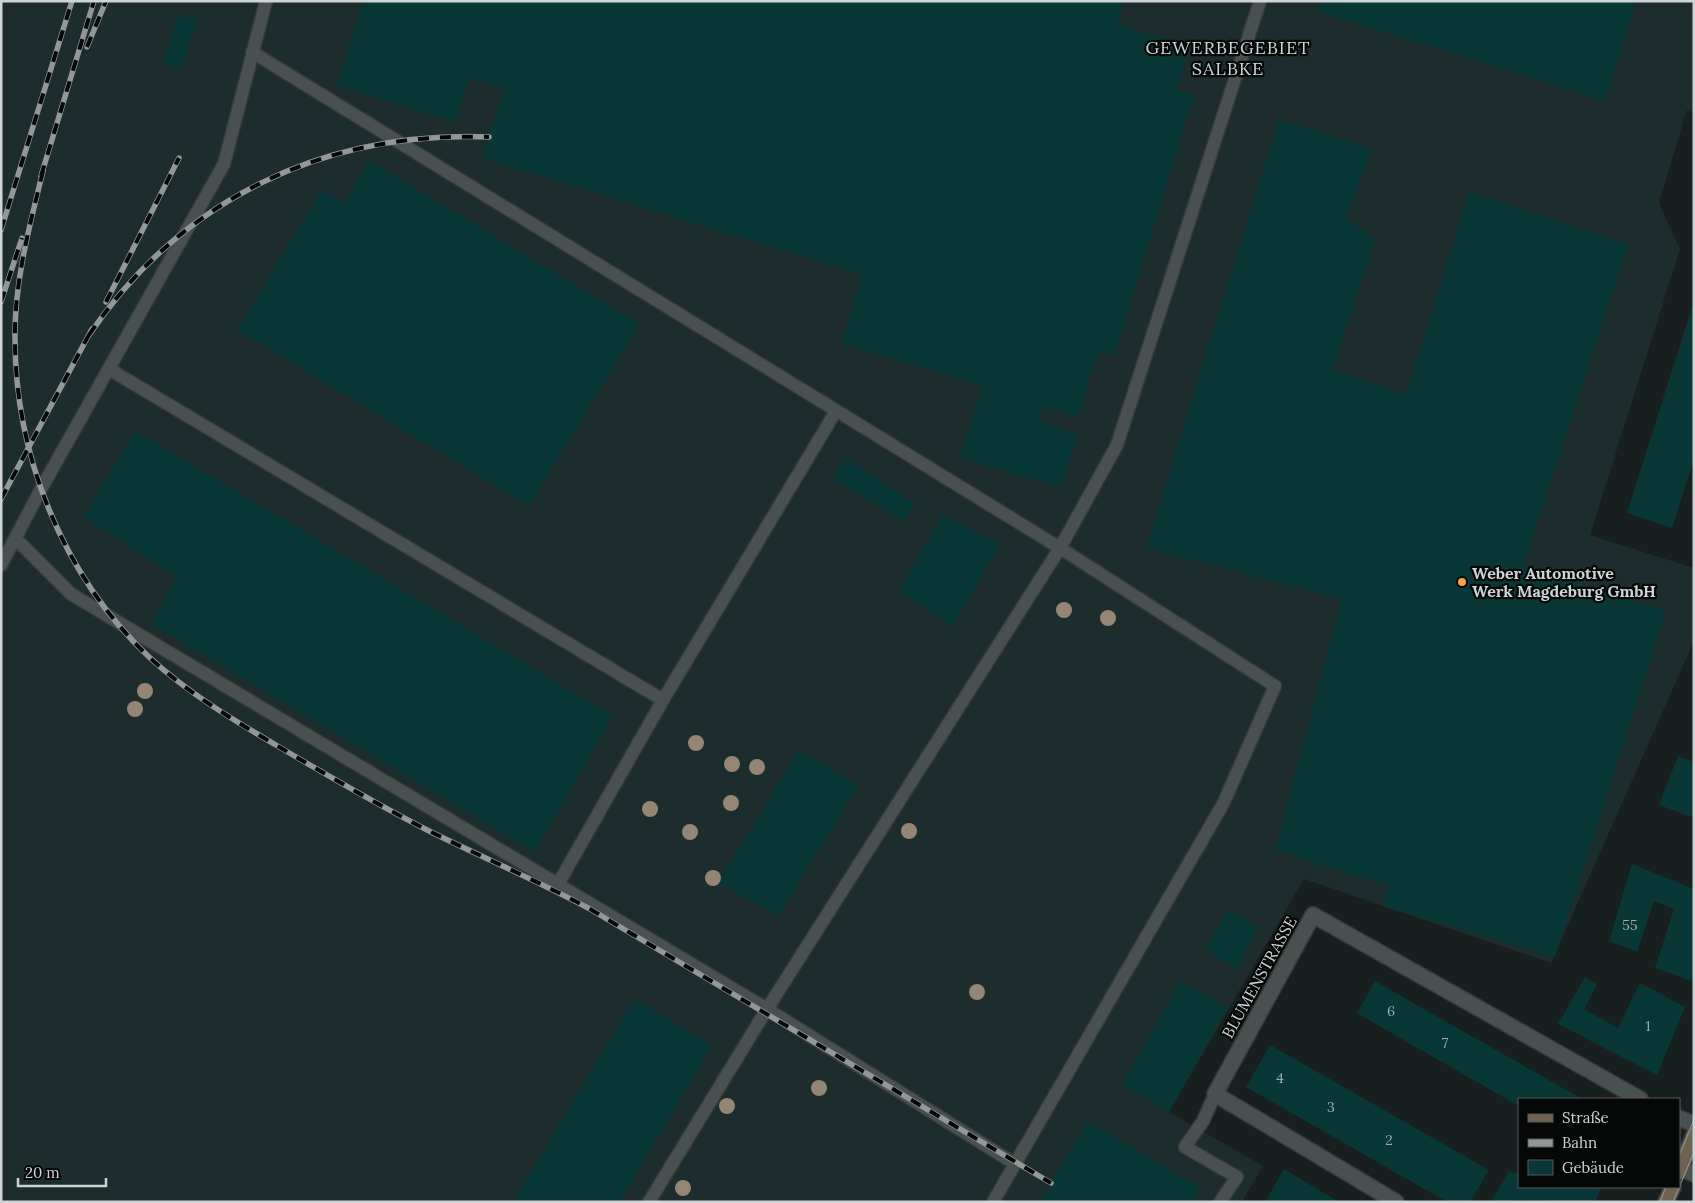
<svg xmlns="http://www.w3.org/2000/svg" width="1695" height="1203" viewBox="0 0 1695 1203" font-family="Lora,serif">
<rect width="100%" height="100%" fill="#181f1f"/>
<polygon fill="#1d2c2c" points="1,1 1694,1 1694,113 1687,110 1659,203 1680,249 1590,535 1694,568 1694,641 1551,963 1304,879 1169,1112 1263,1166 1242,1202 1,1202"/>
<g fill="#093736">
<polygon points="363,1 1124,1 1117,24 1190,47 1177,90 1194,95 1114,356 1098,351 1078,417 1043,407 1039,422 1078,434 1061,488 960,458 982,386 841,343 862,275 482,158 504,89 469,78 455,122 337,86"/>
<polygon points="1321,1 1636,1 1605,101 1317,11"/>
<polygon points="179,15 197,18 181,70 162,62"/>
<polygon points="1279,119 1372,149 1346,219 1375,239 1332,370 1406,394 1469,192 1628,245 1523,565 1666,611 1555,957 1384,907 1388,886 1275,850 1342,599 1146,548"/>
<polygon points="369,161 639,324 529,506 237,330 322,189 344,203"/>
<polygon points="1694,301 1694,459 1672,528 1627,513"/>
<polygon points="135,431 613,716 534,852 151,624 177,577 83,517"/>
<polygon points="846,458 915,504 904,521 832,479"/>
<polygon points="942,515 1000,544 952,627 899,591"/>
<polygon points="799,750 858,786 778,916 718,883"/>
<polygon points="1678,756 1694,762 1694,818 1659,805"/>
<polygon points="1632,864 1694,889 1694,982 1655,968 1674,909 1654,901 1637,952 1609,941"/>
<polygon points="1227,910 1258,927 1237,969 1206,950"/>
<polygon points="1585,977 1597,985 1584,1009 1618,1028 1640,983 1685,1007 1657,1075 1558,1024"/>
<polygon points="1180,981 1227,1008 1169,1112 1122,1085"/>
<polygon points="1375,981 1424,1009 1582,1099 1519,1099 1519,1106 1407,1042 1357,1013"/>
<polygon points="634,999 712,1046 619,1202 513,1202"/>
<polygon points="1270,1045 1489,1170 1470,1202 1447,1202 1246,1087"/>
<polygon points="1087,1121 1200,1188 1192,1202 1040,1202"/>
<polygon points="1284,1169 1339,1202 1265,1202"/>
<polygon points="1509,1171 1519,1174 1519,1187 1602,1187 1595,1202 1524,1200 1491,1202"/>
</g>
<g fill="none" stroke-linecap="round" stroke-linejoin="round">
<g stroke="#353a3a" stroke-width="15">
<g id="lane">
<polyline points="252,52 1060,548 1275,686 1223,804 993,1202"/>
<polyline points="109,369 663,700"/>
<polyline points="15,538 71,594 767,1009 1015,1164"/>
<polyline points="1,565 41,489 224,164 266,1"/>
<polyline points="558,884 663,700 836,411"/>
<polyline points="1215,1094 1203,1121 1185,1147 1237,1177 1220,1202"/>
<polyline points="649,1202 767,1009 1060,548 1117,445 1260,1"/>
</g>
</g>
<g stroke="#353a3a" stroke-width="18">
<g id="street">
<polyline points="1679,1118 1694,1124"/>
<polyline points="1680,1168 1694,1174"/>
<polyline points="1396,1202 1215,1094 1313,915 1640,1099"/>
</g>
</g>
<g stroke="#353a3a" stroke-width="18">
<g id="secondary">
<polyline points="1679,1172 1694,1135"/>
<polyline points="1666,1202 1673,1187"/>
</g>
</g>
<use href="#lane" stroke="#495150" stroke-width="12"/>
<use href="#street" stroke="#495150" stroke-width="15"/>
<use href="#secondary" stroke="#6e6351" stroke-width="15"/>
<g stroke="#929898" stroke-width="1">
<polyline points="1679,1156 1694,1120"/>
<polyline points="1660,1202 1666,1187"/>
<polyline points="1673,1202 1694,1152"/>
</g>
<g stroke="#929898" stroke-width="5.5">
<g id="rail">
<polyline points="87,47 106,1"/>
<path d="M43,171C30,224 15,279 15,334C14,453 62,575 149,657C189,694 235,721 281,748C330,777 380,806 431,832C484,858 538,881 590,909L1051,1183"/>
<polyline points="41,176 94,1"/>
<polyline points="1,230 72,1"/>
<polyline points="1,302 22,238"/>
<polyline points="106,302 179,158"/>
<path d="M89,335C182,198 325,131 489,137"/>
<polyline points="1,499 92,329"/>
</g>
</g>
<use href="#rail" stroke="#060808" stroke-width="4" stroke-dasharray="11" stroke-linecap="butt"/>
</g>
<g fill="#948575">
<circle cx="1064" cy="610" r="8"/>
<circle cx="1108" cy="618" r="8"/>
<circle cx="145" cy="691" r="8"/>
<circle cx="135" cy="709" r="8"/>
<circle cx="696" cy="743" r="8"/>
<circle cx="732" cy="764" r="8"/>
<circle cx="757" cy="767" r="8"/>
<circle cx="731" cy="803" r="8"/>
<circle cx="650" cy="809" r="8"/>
<circle cx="909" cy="831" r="8"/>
<circle cx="690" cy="832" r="8"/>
<circle cx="713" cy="878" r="8"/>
<circle cx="977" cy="992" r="8"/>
<circle cx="819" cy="1088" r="8"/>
<circle cx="727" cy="1106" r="8"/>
<circle cx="683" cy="1188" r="8"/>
</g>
<circle fill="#f7a148" stroke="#060808" stroke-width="2" cx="1462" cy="582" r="5"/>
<g text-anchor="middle" stroke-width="4.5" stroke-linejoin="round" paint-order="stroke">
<g font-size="14" fill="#9eadac">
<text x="1630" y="930">55</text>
<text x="1391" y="1016">6</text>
<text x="1648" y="1031">1</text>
<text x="1445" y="1048">7</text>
<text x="1280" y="1083">4</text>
<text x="1331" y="1112">3</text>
<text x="1389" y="1145">2</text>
</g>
<g font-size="16" font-weight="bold" fill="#cfd4d4" stroke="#060808" text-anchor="start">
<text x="1472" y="579">Weber Automotive<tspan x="1472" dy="18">Werk Magdeburg GmbH</tspan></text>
</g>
<g font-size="16" fill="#cfd4d4" stroke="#060808">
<text transform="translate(1259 977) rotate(-61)" y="6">BLUMENSTRASSE</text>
</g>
<g font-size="18" letter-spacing="1" fill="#ccd6d5" stroke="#060808">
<text x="1228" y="54">GEWERBEGEBIET<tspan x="1228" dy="21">SALBKE</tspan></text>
</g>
</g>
<rect width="1695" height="1203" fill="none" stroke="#cfd4d4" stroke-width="5"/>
<rect x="1518" y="1098" width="162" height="90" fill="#060808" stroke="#565a5a"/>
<rect x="1528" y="1114" width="25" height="8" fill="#6e6351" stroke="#565a5a"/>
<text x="1562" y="1123" font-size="15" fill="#cfd4d4">Straße</text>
<rect x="1528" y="1139" width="25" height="8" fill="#929898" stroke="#565a5a"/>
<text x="1562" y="1148" font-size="15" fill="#cfd4d4">Bahn</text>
<rect x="1528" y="1160" width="25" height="15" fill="#093736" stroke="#565a5a"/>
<text x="1562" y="1173" font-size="15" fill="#cfd4d4">Gebäude</text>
<path d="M18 1178v8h88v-8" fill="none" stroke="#cfd4d4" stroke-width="2.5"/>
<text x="25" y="1178" font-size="15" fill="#cfd4d4" stroke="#060808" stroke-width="4" paint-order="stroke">20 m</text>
</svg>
